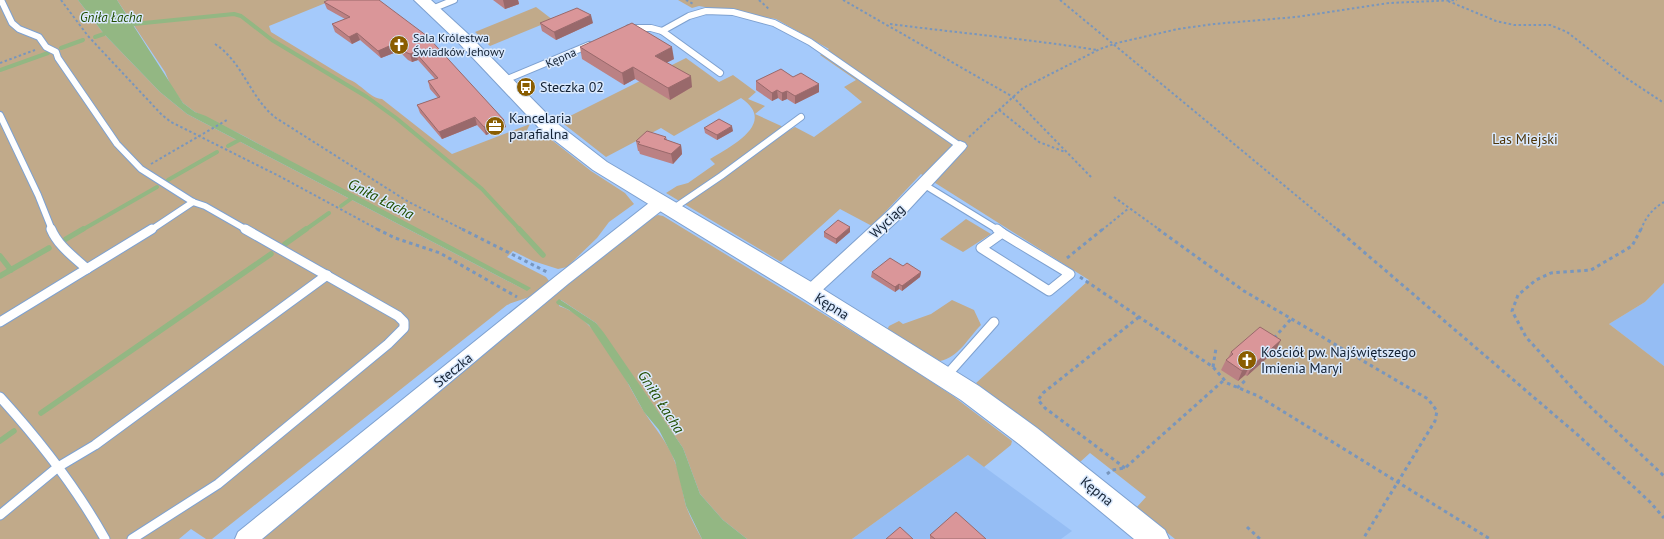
<svg xmlns="http://www.w3.org/2000/svg" width="1664" height="539" viewBox="0 0 1664 539" font-family="'PT Sans',sans-serif">
<rect width="100%" height="100%" fill="#a5cafb"/>
<g fill="#95bdf4">
<polygon points="1664,283 1664,366 1609,324 1645,302"/>
<polygon points="968,455 1072,531 1061,539 852,539"/>
</g>
<g fill="#c1aa8a">
<path d="M0,0H78L104,34L160,92L187,114L527,291L244,136L195,112L183,103L171,86L165,72L117,0H333L269,26L271,32L348,79C360,83 371,99 382,99L452,154L530,124L526,132L534,138L548,137L591,171L625,193L634,204L609,222L597,238L567,267L558,269L533,261L513,251L507,257L546,277L549,281C542,297 522,298 507,305L212,539H206L191,529L179,539H0Z"/>
<path d="M678,0H1664V283L1645,302L1609,324L1664,366V539H1175L1136,508L1146,497L1090,453L1079,463L976,383L1089,280L921,174L872,226L840,209L781,262L666,193L677,186L688,183L715,164L710,159C731,146 778,123 741,98L674,136L661,128L606,157L560,121L686,58L719,82L733,75L756,92L748,99L765,106L755,114L790,130L795,127L814,137L862,102L844,87L856,80L820,55L829,49L776,19L699,6L692,8Z"/>
<polygon points="536,7 553,20 490,46 475,32"/>
<path d="M658,215L663,216L897,359L953,396L1012,441L1011,445L984,467L968,455L852,539H747L723,520L700,494L683,448L596,323L561,300L559,306C599,318 623,377 643,410C654,428 668,442 675,462C681,476 682,491 686,506C690,517 696,528 702,539H254L552,294L648,220Z"/>
<polygon points="966,219 991,234 963,252 940,239"/>
<path d="M952,300L974,310L981,325C969,337 958,358 940,361L887,330L889,326L899,321L903,324L931,314Z"/>
</g>
<g fill="#93b783">
<polygon points="78,0 117,0 183,103 195,112 206,116 531,288 527,291 187,114 160,92 104,34"/>
<polygon points="559,299 596,323 604,333 683,448 700,494 723,520 747,539 702,539 686,506 675,461 659,430 644,412 629,385 589,325 569,310 557,304 556,302"/>
</g>
<g fill="none" stroke-linecap="round" stroke-linejoin="round">
<g stroke="#93b783" stroke-width="4">
<polyline points="134,24 234,14 241,16 272,40 367,97 396,118 482,189 520,230"/>
<polyline points="95,37 104,34"/>
<polyline points="61,48 83,40"/>
<polyline points="0,70 48,53"/>
<polyline points="228,146 241,139"/>
<polyline points="168,180 217,152"/>
<polyline points="341,206 352,198"/>
<polyline points="82,230 157,187"/>
<polyline points="305,230 329,213"/>
</g>
<g stroke="#93b783" stroke-width="5.5">
<polyline points="519,229 543,255"/>
<polyline points="66,239 83,229"/>
<polyline points="285,244 306,229"/>
<polyline points="0,256 11,270"/>
<polyline points="0,276 49,248"/>
<polyline points="41,413 271,254"/>
<polyline points="0,441 14,431"/>
</g>
<g stroke="#7ea1d0" stroke-width="8">
<g id="lane-far1">
<polyline points="1,0 12,23 19,29 39,37 46,47 56,52 58,58 117,144 141,169 193,202 205,206 247,230"/>
<polyline points="432,9 454,0"/>
<polyline points="629,28 651,28 662,31 720,73"/>
<polyline points="662,31 689,16 706,11 733,12 774,23 810,42 960,146"/>
<polyline points="505,80 589,45"/>
<polyline points="0,115 38,195 52,230"/>
<polyline points="923,184 998,230"/>
<polyline points="671,210 721,176 801,117"/>
<polyline points="151,230 193,202"/>
</g>
</g>
<g stroke="#7ea1d0" stroke-width="11">
<g id="lane">
<path d="M51,229C58,246 74,257 87,269"/>
<polyline points="997,229 1002,233"/>
<polygon points="1002,233 1070,274 1049,291 981,248"/>
<polyline points="0,322 152,229"/>
<polyline points="946,376 994,322"/>
<path d="M0,397C40,441 76,487 105,539"/>
<polyline points="0,515 58,467 95,445 327,275"/>
<polyline points="132,539 218,484 388,344 404,328 404,322 398,316 245,229"/>
</g>
</g>
<g stroke="#7ea1d0" stroke-width="2">
<g id="street">
<polygon points="960,141 965,143 967,146 965,149 903,216 816,296 810,298 804,296 801,292 804,288 891,208 955,143"/>
<polygon points="660,198 666,199 668,203 666,207 568,284 262,539 235,539 238,532 556,276 654,199"/>
</g>
</g>
<g stroke="#7ea1d0" stroke-width="2">
<polygon id="secondary" points="414,0 431,0 467,33 554,121 607,162 818,286 979,386 1037,428 1165,530 1169,539 1134,539 1019,444 961,400 802,298 593,170 540,129 455,39"/>
</g>
<g stroke="#7896bd" stroke-width="2" stroke-dasharray="2.5 2.5" stroke-linecap="butt">
<polyline points="61,0 88,36 162,115 171,122 281,177 379,230"/>
<polyline points="686,0 693,4"/>
<polyline points="759,0 770,10"/>
<polyline points="843,0 1013,97 1092,178"/>
<polyline points="1060,0 1338,230"/>
<polyline points="1448,1 1496,21 1514,25 1550,25 1567,32 1626,78 1664,103"/>
<path d="M890,24C959,33 1028,39 1097,50"/>
<path d="M215,44C243,62 250,98 276,118L407,201L464,230"/>
<polyline points="0,63 35,50"/>
<polyline points="999,110 1039,142 1065,152"/>
<polyline points="969,137 1023,88 1100,49 1117,43 1178,29 1214,24 1296,17 1389,3 1457,0"/>
<polyline points="151,164 227,120"/>
<polyline points="1114,197 1160,230"/>
<polyline points="1102,230 1129,208"/>
<path d="M1641,230C1645,218 1652,209 1664,202"/>
</g>
<g stroke="#7896bd" stroke-width="3" stroke-dasharray="3.5 3.5" stroke-linecap="butt">
<polyline points="377,229 395,238 440,253 517,297"/>
<polyline points="462,229 549,273"/>
<polyline points="1158,229 1244,291 1428,399 1437,411 1435,421 1363,539"/>
<polyline points="1337,229 1579,436 1650,502 1664,518"/>
<polyline points="1641,229 1632,246 1591,270 1551,273 1536,280 1518,295 1512,311 1526,337 1583,400 1664,476"/>
<polyline points="1067,258 1103,229"/>
<polyline points="1080,277 1213,367 1227,383 1258,396 1490,539"/>
<polyline points="1274,338 1291,319"/>
<polyline points="1213,367 1216,348"/>
<polyline points="1237,388 1247,379"/>
<polyline points="1125,468 1045,408 1038,400 1043,393 1139,317"/>
<polyline points="1107,474 1112,470 1125,468 1224,380"/>
<polyline points="1247,527 1260,539"/>
</g>
<use href="#lane-far1" stroke="#fff" stroke-width="6"/>
<use href="#lane" stroke="#fff" stroke-width="9"/>
<use href="#street" fill="#fff" fill-rule="evenodd"/>
<use href="#secondary" fill="#fff" fill-rule="evenodd"/>
</g>
<g fill="#bb8184">
<polygon points="379,0 506,127 486,135 477,125 442,139 420,113 417,105 438,98 430,89 428,81 435,79 418,60 412,62 408,60 399,51 381,58 360,40 352,44 335,32 332,24 345,19 327,9 324,2"/>
<polygon points="493,0 518,0 519,4 505,9"/>
<polygon points="540,23 593,23 556,40 542,31"/>
<polygon points="580,47 674,59 666,63 692,87 670,100 635,79 624,85 582,59"/>
<polygon points="793,77 819,92 795,104 787,99 782,101 778,98 772,101 756,90 756,81"/>
<polygon points="704,128 733,131 717,140 705,133"/>
<polygon points="666,137 667,140 681,145 682,154 673,164 640,154 639,151 638,151 636,141"/>
<polygon points="824,232 850,232 836,244 824,237"/>
<polygon points="903,266 921,272 920,277 902,291 899,289 895,292 871,277 872,272"/>
<polygon points="1276,350 1247,376 1245,375 1238,381 1221,370 1226,360 1228,358 1231,352"/>
<polygon points="930,535 986,539 930,539"/>
</g>
<g fill="#99696b">
<polygon points="503,0 518,0 519,4 505,9"/>
<polygon points="591,15 593,23 556,40 554,32"/>
<polygon points="357,33 360,40 352,44 349,37"/>
<polygon points="396,43 399,51 381,58 378,51"/>
<polygon points="672,47 674,59 656,68 655,56"/>
<polygon points="415,52 418,60 412,62 410,54"/>
<polygon points="633,67 635,79 624,85 622,73"/>
<polygon points="691,76 692,87 670,100 668,88"/>
<polygon points="819,84 819,92 795,104 795,96"/>
<polygon points="777,90 778,98 772,101 772,93"/>
<polygon points="787,91 787,99 782,101 782,93"/>
<polygon points="475,117 477,125 442,139 439,132"/>
<polygon points="504,120 506,127 486,135 484,127"/>
<polygon points="732,126 733,131 717,140 717,135"/>
<polygon points="681,145 682,154 673,164 671,154"/>
<polygon points="850,227 850,232 836,244 836,239"/>
<polygon points="921,272 920,277 902,291 902,286"/>
<polygon points="899,284 899,289 895,292 895,287"/>
<polygon points="1281,340 1276,350 1247,376 1252,366"/>
<polygon points="1250,365 1245,375 1238,381 1242,371"/>
</g>
<g fill="#da9699" stroke="#99696b">
<polygon points="328,0 379,0 427,36 504,120 484,127 475,117 439,132 417,105 440,97 428,81 438,78 415,52 410,54 405,52 396,43 378,51 357,33 349,37 332,24 350,17 324,2"/>
<polygon points="577,8 591,15 554,32 540,23"/>
<polygon points="632,23 672,47 655,56 691,76 668,88 633,67 622,73 580,47"/>
<polygon points="781,69 793,77 801,73 819,84 795,96 787,91 782,93 777,90 772,93 756,81"/>
<polygon points="719,119 732,126 717,135 704,128"/>
<polygon points="647,131 666,137 664,139 681,145 671,154 638,144 640,142 636,141"/>
<polygon points="838,220 850,227 836,239 824,232"/>
<polygon points="890,258 903,266 907,263 921,272 902,286 899,284 895,287 872,272"/>
<polygon points="1260,327 1281,340 1252,366 1250,365 1242,371 1226,360 1233,354 1231,352"/>
<polygon points="956,512 986,539 935,539 930,535"/>
<polygon points="900,527 913,539 886,539"/>
</g>
<defs>
<g id="church-disc" transform="scale(1)"><circle r="9.5" fill="#8a5d00" stroke="#dae9fd"/><path d="M-1.2-6h2.4v3.5h3.3v2.4h-3.3V6h-2.4V-.1h-3.3v-2.4h3.3Z" fill="#fff"/></g>
<g id="bus-disc" transform="scale(1)"><circle r="9.5" fill="#8a5d00" stroke="#dae9fd"/><path d="M-5-6H5V4H4V6H2V4H-2V6H-4V4H-5ZM-3.5-4V0h7V-4ZM-3.5 1.2v1.5H-2V1.2ZM2 1.2v1.5H3.5V1.2Z" fill="#fff"/></g>
<g id="office-disc" transform="scale(1)"><circle r="9.5" fill="#8a5d00" stroke="#dae9fd"/><path d="M-6-3h4V-5.5h4V-3h4V5H-6ZM-1-4.5V-3h2v-1.5ZM-6 0V1H6V0Z" fill="#fff"/></g>
</defs>
<g fill-rule="evenodd">
<use href="#church-disc" x="399" y="45"/>
<use href="#bus-disc" x="526" y="87"/>
<use href="#office-disc" x="495" y="126"/>
<use href="#church-disc" x="1247" y="360"/>
</g>
<g text-anchor="middle" stroke-width="3" stroke-linejoin="round" paint-order="stroke">
<g font-size="12" fill="#122032" stroke="#dae9fd" text-anchor="start">
<text x="413" y="42">Sala Królestwa<tspan x="413" dy="14">Świadków Jehowy</tspan></text>
</g>
<g font-size="12" fill="#122032" stroke="#dae9fd">
<text transform="translate(561 58) rotate(-24)" y="4">Kępna</text>
</g>
<g font-size="13" font-style="italic" fill="#224e00" stroke="#dae9fd">
<text x="111" y="22">Gniła Łacha</text>
</g>
<g font-size="14" fill="#122032" stroke="#dae9fd" text-anchor="start">
<text x="540" y="92">Steczka 02</text>
<text x="509" y="123">Kancelaria<tspan x="509" dy="16">parafialna</tspan></text>
<text x="1261" y="357">Kościół pw. Najświętszego<tspan x="1261" dy="16">Imienia Maryi</tspan></text>
</g>
<g font-size="14" fill="#4e3407" stroke="#dae9fd">
<text x="1525" y="144">Las Miejski</text>
</g>
<g font-size="14" fill="#122032" stroke="#dae9fd">
<text transform="translate(887 221) rotate(-44)" y="5">Wyciąg</text>
<text transform="translate(832 306) rotate(32)" y="5">Kępna</text>
<text transform="translate(453 370) rotate(-39)" y="5">Steczka</text>
<text transform="translate(1097 491) rotate(39)" y="5">Kępna</text>
</g>
<g font-size="15" font-style="italic" fill="#224e00" stroke="#dae9fd">
<text transform="translate(381 199) rotate(27)" y="5">Gniła Łacha</text>
<text transform="translate(661 402) rotate(57)" y="5">Gniła Łacha</text>
</g>
</g>
</svg>
